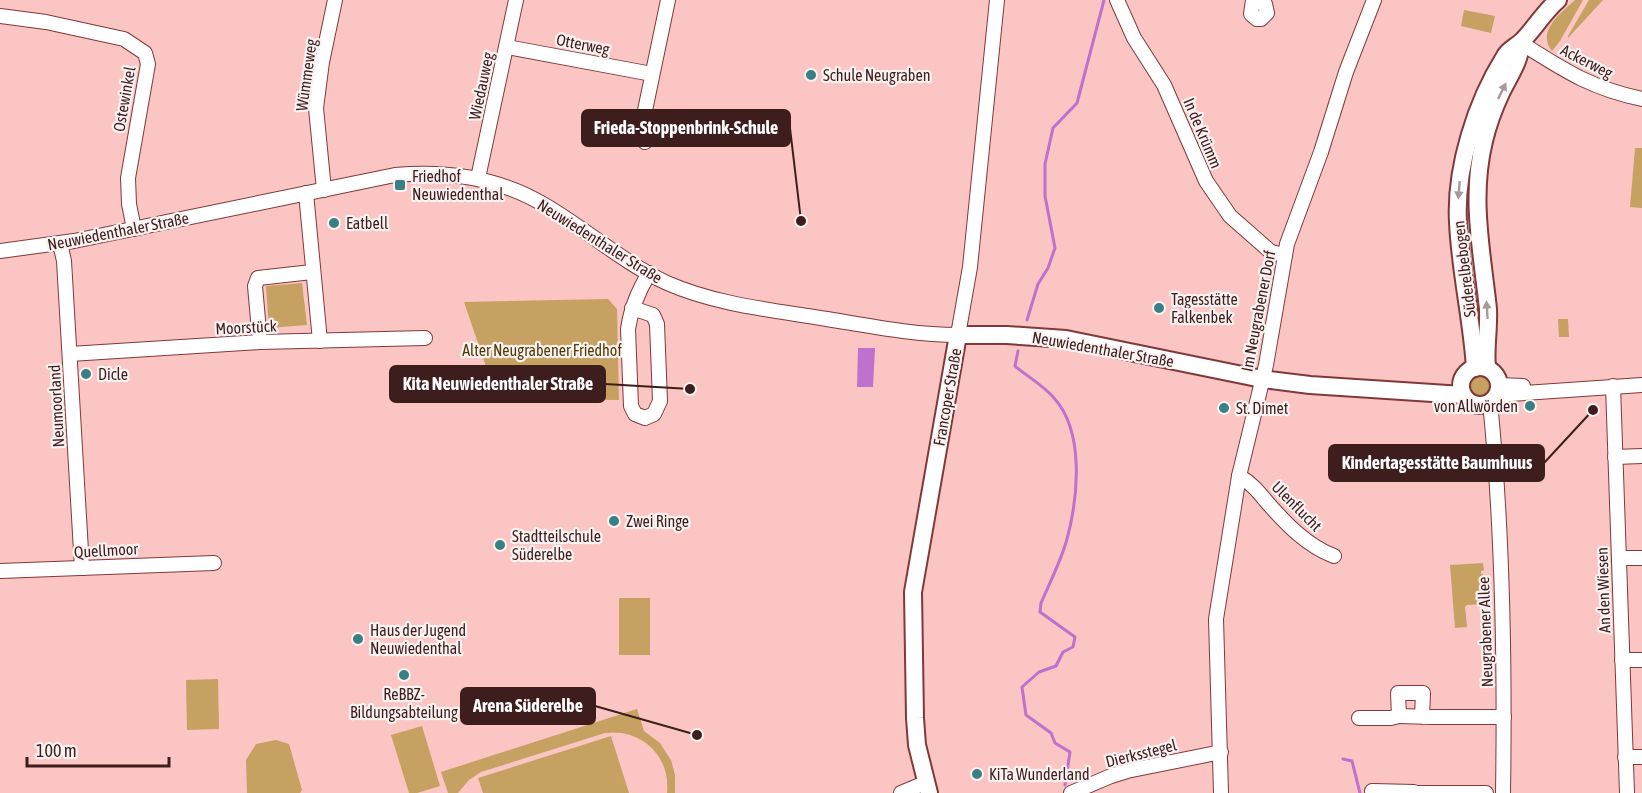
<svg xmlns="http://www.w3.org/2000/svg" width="1642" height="793" viewBox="0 0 1642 793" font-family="'Asap Condensed',sans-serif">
<rect width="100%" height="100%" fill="#fac5c3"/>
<g fill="#c6a161">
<path d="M1575,0H1583L1560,41L1552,51C1536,31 1561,13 1575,0Z"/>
<polygon points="1589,0 1603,0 1568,38 1568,36"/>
<polygon points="1464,10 1495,16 1491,33 1461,26"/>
<polygon points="1635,148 1642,148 1642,208 1630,207"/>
<polygon points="302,283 307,325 269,328 266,286"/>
<polygon points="608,299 617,309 619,400 497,399 464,302"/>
<polygon points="1558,319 1568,319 1569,337 1559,337"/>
<circle cx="1480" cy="385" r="12"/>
<polygon points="1483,563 1484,570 1481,571 1481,574 1483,574 1485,604 1467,605 1465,607 1467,627 1455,628 1450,565"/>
<rect x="619" y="598" width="31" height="57"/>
<polygon points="218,679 219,729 187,730 186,680"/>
<path d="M637,709L644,731L660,743L671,760L675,775V793H667C671,756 641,728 605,733L481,772L469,780L458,793H448L441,772Z"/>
<polygon points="422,726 440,786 417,793 409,793 391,735"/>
<polygon points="611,736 629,793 483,793 478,778"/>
<polygon points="276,740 289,744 302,790 300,793 247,793 246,760 256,744"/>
</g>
<polygon fill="#be71cd" points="858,348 875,348 873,387 857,387"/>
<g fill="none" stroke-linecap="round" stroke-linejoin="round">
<g stroke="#be71cd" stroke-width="3">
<polyline points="1027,320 1038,284 1048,268 1055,248 1045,196 1045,164 1053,128 1077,103 1104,0"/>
<path d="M1018,351L1015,366C1028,377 1043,385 1054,398C1085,432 1078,498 1067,539C1061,561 1050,582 1041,603L1040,612L1075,637L1073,647L1063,652L1056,666L1039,672L1022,687L1026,715L1051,733L1055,743L1070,752L1065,785"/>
<polyline points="1343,759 1352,761 1360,793"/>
</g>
<g stroke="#81383a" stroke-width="16">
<g id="minor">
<polyline points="1117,0 1134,38 1164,85 1206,181 1230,216 1271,252 1285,255"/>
<polyline points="1253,0 1251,14 1257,19 1261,19 1267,13 1265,4 1261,0"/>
<polyline points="0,16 46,22 124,39 145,53 148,64 128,178 129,204 134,229"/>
<path d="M1521,43C1564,70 1590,88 1642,99"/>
<polyline points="507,47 652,74"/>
<polyline points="645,142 643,120 668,0"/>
<polyline points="478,178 516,0"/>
<polyline points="324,190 316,108 322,62 335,0"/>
<polyline points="306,193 320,341"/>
<polyline points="60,243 64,261 82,568"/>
<path d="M0,251L74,241L395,175C450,170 501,178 548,207C588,231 624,263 667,283C717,305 773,310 827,319C870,326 914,335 958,335L970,267L997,0"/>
<path d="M632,308L653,315L657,324L660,401L654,414L645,418L635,414L631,406L628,329C631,308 638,292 649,273"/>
<polyline points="260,342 255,286 258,278 312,272"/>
<polyline points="70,354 260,342 425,338"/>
<polyline points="1499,385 1523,386"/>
<polyline points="1613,386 1627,793"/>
<polyline points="1496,395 1642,385"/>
<path d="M1490,402C1503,532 1505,663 1503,793"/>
<polyline points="1615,457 1642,456"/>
<path d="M1239,476C1251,483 1257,490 1266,501C1285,523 1307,546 1334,556"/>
<polyline points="1619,558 1642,558"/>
<polyline points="0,571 214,563"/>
<polyline points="1622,660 1642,660"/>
<polyline points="1422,717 1423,693 1398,693 1399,716 1433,717 1504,717"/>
<polyline points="1359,718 1391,718 1399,716"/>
<polyline points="1625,757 1642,757"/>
<polyline points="1372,791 1414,792"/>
<polyline points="901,793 925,783"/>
<polyline points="1071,793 1111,776 1127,771 1221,752"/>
<polyline points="1221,793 1216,619 1239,476 1266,365 1287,244 1321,152 1346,72 1374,0"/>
<polyline points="1414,793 1486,793"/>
</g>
</g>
<g stroke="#81383a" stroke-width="20">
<g id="major">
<circle cx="1480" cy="386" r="19"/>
<path d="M1475,368C1472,319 1460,271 1458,222C1455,168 1476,102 1505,56C1509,49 1516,47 1522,41C1535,28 1544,12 1558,0"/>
<path d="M1487,368C1485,349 1489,329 1488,309C1482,252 1470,198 1484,141C1488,124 1494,108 1501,93C1509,76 1520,62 1521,43"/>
<polyline points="929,793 917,745 915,718 913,592 958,335 1007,335 1066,339 1262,379 1310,385 1463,395"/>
</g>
</g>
<use href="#minor" stroke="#fff" stroke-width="14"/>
<use href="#major" stroke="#fff" stroke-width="16"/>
</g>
<defs><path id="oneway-solid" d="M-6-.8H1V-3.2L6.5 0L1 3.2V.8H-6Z" transform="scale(1.5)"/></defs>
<g fill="#a89999">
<use href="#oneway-solid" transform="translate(1502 91) rotate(-64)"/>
<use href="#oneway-solid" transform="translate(1459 190) rotate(95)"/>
<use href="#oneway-solid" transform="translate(1487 310) rotate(-94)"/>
</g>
<g fill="#388084" stroke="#fbf2f2" stroke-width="2">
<circle cx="811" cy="75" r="6"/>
<rect x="394" y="179" width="12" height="12" rx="3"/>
<circle cx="334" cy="223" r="6"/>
<circle cx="1159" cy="308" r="6"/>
<circle cx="86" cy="374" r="6"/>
<circle cx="1530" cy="406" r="6"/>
<circle cx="1224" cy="408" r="6"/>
<circle cx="614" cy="521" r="6"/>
<circle cx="500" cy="545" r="6"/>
<circle cx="358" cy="639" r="6"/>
<circle cx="404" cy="675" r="6"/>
<circle cx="977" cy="774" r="6"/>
</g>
<g text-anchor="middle" stroke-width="4.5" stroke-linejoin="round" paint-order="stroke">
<g font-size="16" fill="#3e1d1d" stroke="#fbf2f2">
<text transform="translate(583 44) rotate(11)" y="6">Otterweg</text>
<text transform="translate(1587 61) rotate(27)" y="6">Ackerweg</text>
<text transform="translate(306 75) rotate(-82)" y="6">Wümmeweg</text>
<text transform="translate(481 86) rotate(-78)" y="6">Wiedauweg</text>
<text transform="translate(124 99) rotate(-80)" y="6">Ostewinkel</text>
<text transform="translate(1203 133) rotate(67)" y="6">In de Krümm</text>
<text transform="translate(118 231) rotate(-11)" y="6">Neuwiedenthaler Straße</text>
<text transform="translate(600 241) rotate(32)" y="6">Neuwiedenthaler Straße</text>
<text transform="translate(1464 269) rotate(-97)" y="6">Süderelbebogen</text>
<text transform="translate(1258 311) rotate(-79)" y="6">Im Neugrabener Dorf</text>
<text transform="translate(246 327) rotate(-3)" y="6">Moorstück</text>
<text transform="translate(1103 349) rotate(10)" y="6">Neuwiedenthaler Straße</text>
<text transform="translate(947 397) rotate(-80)" y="6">Francoper Straße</text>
<text transform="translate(56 406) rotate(-93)" y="6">Neumoorland</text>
<text transform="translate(1297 506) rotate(45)" y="6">Ulenflucht</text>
<text transform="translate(106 550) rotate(-3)" y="6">Quellmoor</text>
<text transform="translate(1603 590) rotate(-92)" y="6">An den Wiesen</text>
<text transform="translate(1485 632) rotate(-92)" y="6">Neugrabener Allee</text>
<text transform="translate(1141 753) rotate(-14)" y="6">Dierksstegel</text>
</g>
<g font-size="16" fill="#3e1d1d" stroke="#fbf2f2" text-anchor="start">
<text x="823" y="81">Schule Neugraben</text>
<text x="412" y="182">Friedhof<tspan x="412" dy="18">Neuwiedenthal</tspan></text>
<text x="346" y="229">Eatbell</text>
<text x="1171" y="305">Tagesstätte<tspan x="1171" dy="18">Falkenbek</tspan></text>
<text x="98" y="380">Dicle</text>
<text x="1518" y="412" text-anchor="end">von Allwörden</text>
<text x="1236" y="414">St. Dimet</text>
<text x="626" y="527">Zwei Ringe</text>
<text x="512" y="542">Stadtteilschule<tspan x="512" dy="18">Süderelbe</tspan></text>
<text x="370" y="636">Haus der Jugend<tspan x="370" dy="18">Neuwiedenthal</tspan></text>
<text x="404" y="700" text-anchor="middle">ReBBZ-<tspan x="404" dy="18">Bildungsabteilung</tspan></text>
<text x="989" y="780">KiTa Wunderland</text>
</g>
<g font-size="16" fill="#533b04" stroke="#fbf2f2">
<text x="542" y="356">Alter Neugrabener Friedhof</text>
</g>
</g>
<path fill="none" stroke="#3e1d1d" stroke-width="2" d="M801 221L790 128M690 389L605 384M1593 410L1544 463M697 735L595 706"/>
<g fill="#3e1d1d" stroke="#fbf2f2" stroke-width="2">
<circle cx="801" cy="221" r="6"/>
<circle cx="690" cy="389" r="6"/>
<circle cx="1593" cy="410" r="6"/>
<circle cx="697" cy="735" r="6"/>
</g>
<g fill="#3e1d1d" stroke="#3e1d1d" stroke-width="2">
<rect x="582" y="110" width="208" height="36" rx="6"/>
<rect x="390" y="366" width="215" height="36" rx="6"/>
<rect x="1329" y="445" width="215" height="36" rx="6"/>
<rect x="461" y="688" width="134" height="36" rx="6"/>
</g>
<g font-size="18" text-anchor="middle" font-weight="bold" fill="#fff">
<text x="686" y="134">Frieda-Stoppenbrink-Schule</text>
<text x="498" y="390">Kita Neuwiedenthaler Straße</text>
<text x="1437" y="469">Kindertagesstätte Baumhuus</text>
<text x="528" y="712">Arena Süderelbe</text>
</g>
<path d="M27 757v9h142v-9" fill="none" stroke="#3e1d1d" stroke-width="3"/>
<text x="36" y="757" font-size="18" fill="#3e1d1d" stroke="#fbf2f2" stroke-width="4.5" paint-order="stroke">100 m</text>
</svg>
